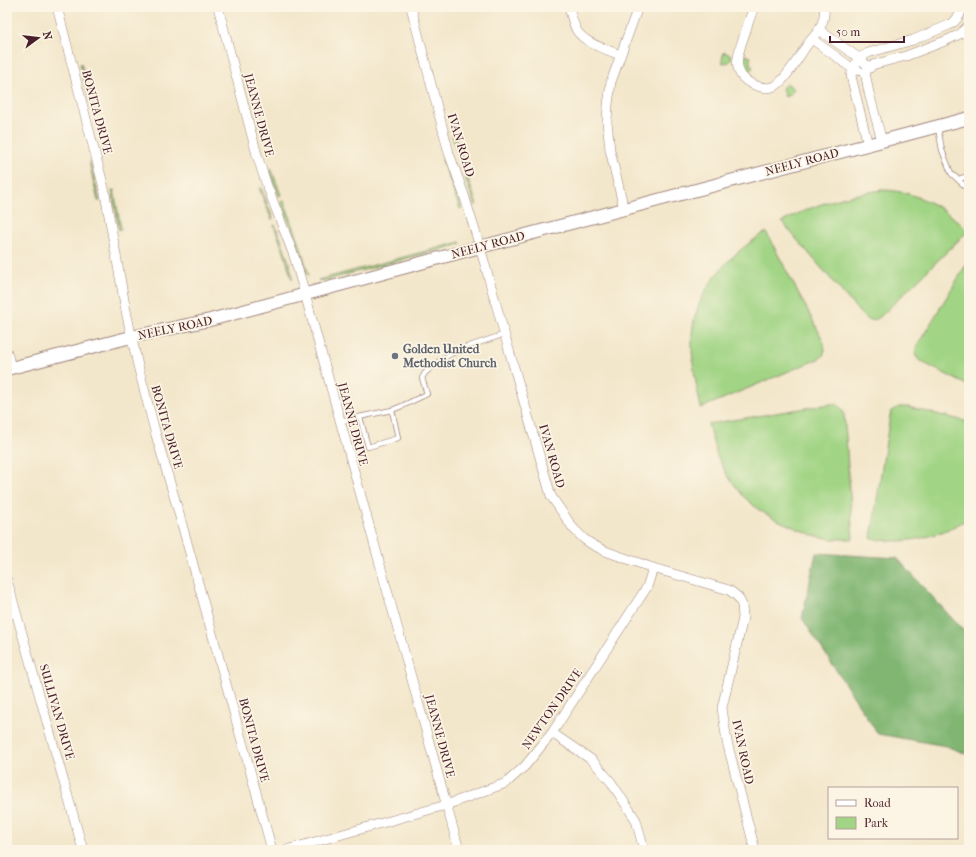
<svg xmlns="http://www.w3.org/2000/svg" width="976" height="857" viewBox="0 0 976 857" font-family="'IM FELL French Canon',serif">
<rect width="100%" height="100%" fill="#fcf5e5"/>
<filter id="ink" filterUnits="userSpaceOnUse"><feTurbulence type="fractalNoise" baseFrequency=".025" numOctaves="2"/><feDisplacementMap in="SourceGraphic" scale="8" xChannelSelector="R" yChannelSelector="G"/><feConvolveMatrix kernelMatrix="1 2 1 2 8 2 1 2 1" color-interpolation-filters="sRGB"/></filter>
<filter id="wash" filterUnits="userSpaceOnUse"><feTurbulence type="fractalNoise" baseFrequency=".012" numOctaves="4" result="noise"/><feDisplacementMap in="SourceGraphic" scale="16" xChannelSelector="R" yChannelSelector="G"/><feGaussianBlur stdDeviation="0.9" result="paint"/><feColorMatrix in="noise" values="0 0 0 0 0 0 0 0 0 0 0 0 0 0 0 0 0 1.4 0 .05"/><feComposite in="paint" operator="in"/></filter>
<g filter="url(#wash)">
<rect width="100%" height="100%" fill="#f3e7cb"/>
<g fill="#a1d484" stroke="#767a58">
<path d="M724,52L731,55C732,63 729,62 723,63L722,59Z"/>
<path d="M744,55H745L751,57L750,60V65L753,67L748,73H747C743,68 742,61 744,55Z"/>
<polygon points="81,63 94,109 91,110 80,64"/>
<polygon points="786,84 788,84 794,89 789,95 785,97 782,88"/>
<polygon points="454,134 464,167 462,168 452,135"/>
<polygon points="442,160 444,160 462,208 460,209"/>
<polygon points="90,161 100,201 98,201 89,162"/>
<polygon points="271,168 281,195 279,196 269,169"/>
<polygon points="466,173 477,205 475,205 464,174"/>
<polygon points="259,188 261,188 273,219 272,220"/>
<polygon points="114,190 121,229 119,230 112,191"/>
<path d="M882,190C914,190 946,208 968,231L880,317C872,323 866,320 860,313L782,222C813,204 847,195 882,190Z"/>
<polygon points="284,201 298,238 309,276 307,274 305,269 295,236 281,202"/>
<path d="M274,225H275C280,237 293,268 292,280L284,252Z"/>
<path d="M766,232L816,326L824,343L825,350L823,356L818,359L701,408C696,386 691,359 692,335C695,290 729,254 766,232Z"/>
<polygon points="460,242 461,243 457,245 323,281 318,280"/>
<path d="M969,260V386L920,361C915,357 914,352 917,346Z"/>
<polygon points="831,404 836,404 839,406 842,409 844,414 846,437 853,539 831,539 812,535 777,520 759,510 744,497 727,475 717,456 708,424"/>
<path d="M899,407H908L969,422V518C939,537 905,546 871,538L890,416L892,411Z"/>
</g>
<polygon fill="#80b672" stroke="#656a4e" points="816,553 897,558 969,637 969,755 946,746 878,734 802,618"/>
</g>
<g filter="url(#ink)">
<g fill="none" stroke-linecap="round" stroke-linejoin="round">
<g stroke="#9e837b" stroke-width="6">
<g id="service">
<polyline points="938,128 942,150 951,173 969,190"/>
<polyline points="958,179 969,176"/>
<polyline points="392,410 402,406 427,394 422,378 425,373 442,359 458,350 505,334"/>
<polyline points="340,421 392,410 398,438 368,447 360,417"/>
<polyline points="7,617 17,614"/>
</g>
</g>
<g stroke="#9e837b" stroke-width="10">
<g id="minor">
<polyline points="57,7 104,188 126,311 138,366 156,435 178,510 272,850"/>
<polyline points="218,7 257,155 266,183 294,256 305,294 407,662 459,850"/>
<polyline points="411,7 449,153 464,195 480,247 505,336 551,496 573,528 584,539 593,545 605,551 653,568 729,590 738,597 742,605 743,618 722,708 727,742 755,850"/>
<path d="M569,7C571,15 573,24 577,31C586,44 606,49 620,55"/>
<path d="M754,7C750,17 747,26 744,36C738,53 730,74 752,84C759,87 767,90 775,86C785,81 800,55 807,45C811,39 817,34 820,28C823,22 825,14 824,7"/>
<polyline points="819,30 859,58 870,68"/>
<polyline points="812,39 853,69 858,70"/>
<polyline points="882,141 869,93 865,72 872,65 906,56 945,41 960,34 969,25"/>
<polyline points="868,145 851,76 853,69 857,61 859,58 868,53 913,40 949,25 954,22 959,16 963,7"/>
<polyline points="624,209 610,150 607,122 608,105 611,82 638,7"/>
<polyline points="7,352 11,368"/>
<polyline points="7,580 83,850"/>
<polyline points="552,733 592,760 611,782 636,820 644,850"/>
<polyline points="286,850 446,805 506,783 525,766 552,733 647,587 653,568"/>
</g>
</g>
<g stroke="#9e837b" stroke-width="14">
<polyline id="tertiary" points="7,369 131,337 210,320 480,247 969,118"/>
</g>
<use href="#service" stroke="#fff" stroke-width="4.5"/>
<use href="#minor" stroke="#fff" stroke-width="9"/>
<use href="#tertiary" stroke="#fff" stroke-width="12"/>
</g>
</g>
<circle fill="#6b7280" stroke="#fcf5e5" stroke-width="1.5" cx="395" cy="356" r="4"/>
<g text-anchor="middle" stroke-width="3.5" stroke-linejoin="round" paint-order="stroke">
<g font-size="12" fill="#4a1f2b" stroke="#fcf5e5">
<text transform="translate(97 112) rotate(75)" y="4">BONITA DRIVE</text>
<text transform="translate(259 115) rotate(75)" y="4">JEANNE DRIVE</text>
<text transform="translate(461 145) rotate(73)" y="4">IVAN ROAD</text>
<text transform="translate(802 162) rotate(-15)" y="4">NEELY ROAD</text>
<text transform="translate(488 245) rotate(-15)" y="4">NEELY ROAD</text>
<text transform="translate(175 328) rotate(-12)" y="4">NEELY ROAD</text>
<text transform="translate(353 424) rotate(75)" y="4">JEANNE DRIVE</text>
<text transform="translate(167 427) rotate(74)" y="4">BONITA DRIVE</text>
<text transform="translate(552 456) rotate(74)" y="4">IVAN ROAD</text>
<text transform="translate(552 709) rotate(-55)" y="4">NEWTON DRIVE</text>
<text transform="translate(57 712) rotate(74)" y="4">SULLIVAN DRIVE</text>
<text transform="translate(440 736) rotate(75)" y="4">JEANNE DRIVE</text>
<text transform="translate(254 740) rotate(75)" y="4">BONITA DRIVE</text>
<text transform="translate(743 752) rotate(78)" y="4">IVAN ROAD</text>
</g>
<g font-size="12" font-weight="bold" fill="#5b616d" stroke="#fcf5e5" text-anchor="start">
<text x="403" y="353">Golden United<tspan x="403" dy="14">Methodist Church</tspan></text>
</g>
</g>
<rect width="976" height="857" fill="none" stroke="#fcf5e5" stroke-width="24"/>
<rect x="828" y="787" width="130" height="52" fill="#fcf5e5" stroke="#b59f9b"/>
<rect x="836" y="800" width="20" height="6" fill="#ffffff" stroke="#b59f9b"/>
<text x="864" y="807" font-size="12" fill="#4a1f2b">Road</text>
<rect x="836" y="817" width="20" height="12" fill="#a1d484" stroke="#b59f9b"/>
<text x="864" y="827" font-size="12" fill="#4a1f2b">Park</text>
<g transform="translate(38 38) rotate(75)" stroke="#fcf5e5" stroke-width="3" paint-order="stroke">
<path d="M0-3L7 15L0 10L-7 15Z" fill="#4a1f2b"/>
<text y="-6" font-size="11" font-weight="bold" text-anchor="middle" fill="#4a1f2b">N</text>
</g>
<path d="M830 36v6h74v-6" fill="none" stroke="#4a1f2b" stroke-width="2"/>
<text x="836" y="36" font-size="12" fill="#4a1f2b" stroke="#fcf5e5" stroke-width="3" paint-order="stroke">50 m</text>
</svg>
